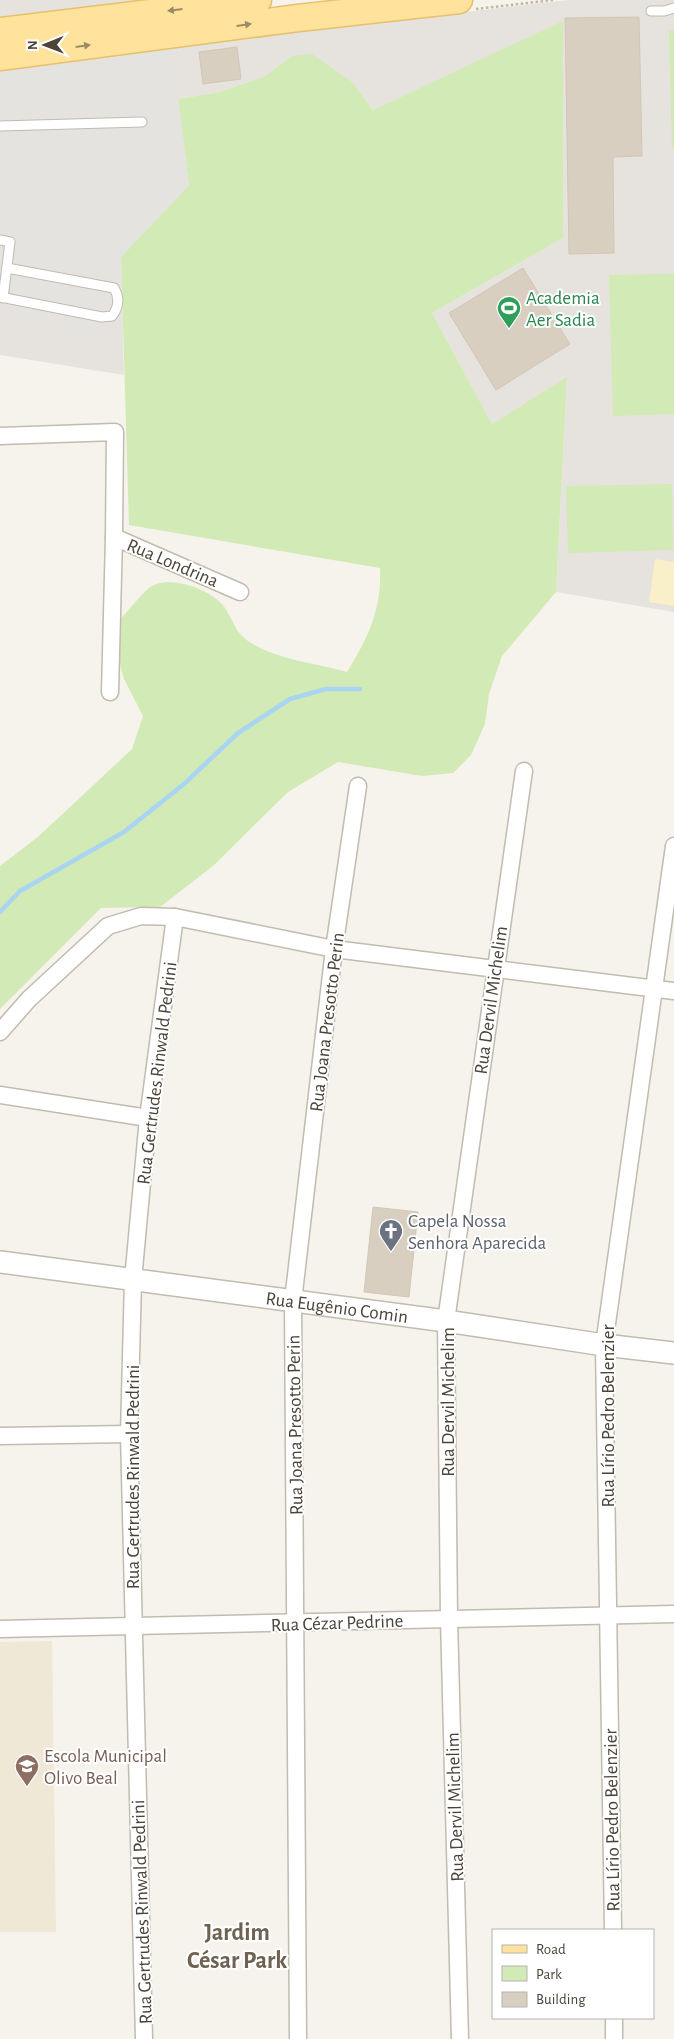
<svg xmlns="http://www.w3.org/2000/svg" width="674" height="2039" viewBox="0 0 674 2039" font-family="'Alegreya Sans',sans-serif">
<rect width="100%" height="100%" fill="#f6f3ec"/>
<g fill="#e6e2dd">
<polygon points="0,0 148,0 0,19"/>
<polygon points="568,0 674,0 674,612 556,592 567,378 492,424 432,313 563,238 563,22 373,110 353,83 292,56 265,76 220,92 178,99 189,185 121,257 124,375 0,355 0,67"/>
</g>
<polygon fill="#efe8d6" points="52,1641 56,1932 0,1932 0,1642"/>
<g fill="#d2eab5">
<path d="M563,21V238L432,313L492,424L567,377L556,592L502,656L489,694L485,724L471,755L453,773L422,776L338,762L288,792L213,866L160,907L101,908L0,1009V866L39,836L132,749L143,716L124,679L117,653L120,619C130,610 140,595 149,588C167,574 206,588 220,602C230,611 233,628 243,637C268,659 316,663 347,672C368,638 382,609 380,568L129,525L121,257L189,185L178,99L220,92L265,76L292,56L312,54L353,83L373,110Z"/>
<polygon points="669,30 674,30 674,149 672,149"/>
<polygon points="674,274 674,414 613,416 609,275"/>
<polygon points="672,484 673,550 568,553 566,486"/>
</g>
<polygon fill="#f9efc9" points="655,559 674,562 674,606 649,602"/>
<polygon fill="#e5e3e0" points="172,45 189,185 121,257 123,338 0,315 0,67"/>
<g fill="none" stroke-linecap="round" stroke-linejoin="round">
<polyline stroke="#a9d4f2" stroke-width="4.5" points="0,912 20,891 124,832 184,784 238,733 290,699 326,689 360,689"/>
</g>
<g fill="#d8cfc1" stroke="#d3c7b4">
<polygon points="639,17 642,156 613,157 614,253 569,254 565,18"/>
<polygon points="237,47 241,79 203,84 199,52"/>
<polygon points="523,268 570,344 496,390 449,313"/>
<polygon points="373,1207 418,1212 409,1297 364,1292"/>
</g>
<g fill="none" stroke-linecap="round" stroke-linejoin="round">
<g stroke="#c2bbae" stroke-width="11">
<g id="service">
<polyline points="651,11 664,11 674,8"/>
<polyline points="0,126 142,122"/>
<polyline points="0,240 10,242 3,298"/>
<path d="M0,297L102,317L112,316C119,307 120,298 114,288L7,268"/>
</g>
</g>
<g stroke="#c2bbae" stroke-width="19">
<g id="minor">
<polyline points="0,436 115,432 114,537 240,592"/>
<polyline points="110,692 114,537"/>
<polyline points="0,1032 29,999 108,926 141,916 175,917 334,949 674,991"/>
<polyline points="0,1095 148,1118"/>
<polyline points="0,1436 129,1434"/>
<polyline points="0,1629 674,1614"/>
<polyline points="613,1930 604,1345 674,846"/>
<polyline points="614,2018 614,2039"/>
<polyline points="144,2039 129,1434 133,1280 148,1118 175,917"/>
<polyline points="298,2039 293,1301 334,949 358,786"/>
<polyline points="460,2039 449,1619 446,1321 524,771"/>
</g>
</g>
<g stroke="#c2bbae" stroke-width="24">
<g id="tertiary">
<path id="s1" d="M0,1262L446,1321L604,1345L674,1353"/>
</g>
</g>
<g stroke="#e6c16a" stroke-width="29">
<g id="primary">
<polyline points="0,31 258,0"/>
<polyline points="0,57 298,18 459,0"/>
</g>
</g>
<polyline stroke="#c4b79f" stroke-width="2.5" stroke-dasharray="2.5 2.5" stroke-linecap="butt" points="476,9 553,0"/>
<use href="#service" stroke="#fff" stroke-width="9"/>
<use href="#minor" stroke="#fff" stroke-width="16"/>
<use href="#tertiary" stroke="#fff" stroke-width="21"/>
<use href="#primary" stroke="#ffe39c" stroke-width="26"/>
</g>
<defs><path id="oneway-solid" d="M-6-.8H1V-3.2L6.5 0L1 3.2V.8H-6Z" transform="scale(1.25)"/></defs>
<g fill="#9c8c66">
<use href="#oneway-solid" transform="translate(175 10) rotate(173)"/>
<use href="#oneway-solid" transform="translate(244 25) rotate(-8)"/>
<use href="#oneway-solid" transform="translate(83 46) rotate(-8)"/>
</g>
<defs>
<g id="stadium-pin" transform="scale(1.25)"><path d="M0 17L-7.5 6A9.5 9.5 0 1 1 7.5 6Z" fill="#2e9e5b" stroke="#fff"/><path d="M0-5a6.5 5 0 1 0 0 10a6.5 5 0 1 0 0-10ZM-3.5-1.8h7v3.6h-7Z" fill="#fff"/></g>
<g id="church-pin" transform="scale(1.25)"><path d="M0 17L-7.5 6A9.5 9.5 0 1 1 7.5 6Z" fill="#6b7280" stroke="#fff"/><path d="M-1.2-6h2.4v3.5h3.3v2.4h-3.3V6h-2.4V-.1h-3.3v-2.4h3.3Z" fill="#fff"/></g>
<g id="school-pin" transform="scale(1.25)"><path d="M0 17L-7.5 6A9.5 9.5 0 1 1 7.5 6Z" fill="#8d6e63" stroke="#fff"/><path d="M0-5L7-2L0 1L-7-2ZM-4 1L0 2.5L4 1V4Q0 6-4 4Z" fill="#fff"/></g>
</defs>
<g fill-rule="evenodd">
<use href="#stadium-pin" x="509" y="308"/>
<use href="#church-pin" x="391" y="1231"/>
<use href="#school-pin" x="27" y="1766"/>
</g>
<g text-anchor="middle" stroke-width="4" stroke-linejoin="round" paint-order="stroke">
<g font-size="19" fill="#27864d" stroke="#fff" text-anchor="start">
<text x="526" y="304">Academia<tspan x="526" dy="22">Aer Sadia</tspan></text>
</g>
<g font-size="19" fill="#4b4439" stroke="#fff">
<text transform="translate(173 562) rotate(23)" y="7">Rua Londrina</text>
<text transform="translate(490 1000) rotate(-82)" y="7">Rua Dervil Michelim</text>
<text transform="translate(326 1022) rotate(-83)" y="7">Rua Joana Presotto Perin</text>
<text transform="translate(156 1073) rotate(-83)" y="7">Rua Gertrudes Rinwald Pedrini</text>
<text dy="7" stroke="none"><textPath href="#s1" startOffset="340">Rua Eugênio Comin</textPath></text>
<text transform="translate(447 1402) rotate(-90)" y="7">Rua Dervil Michelim</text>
<text transform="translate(607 1416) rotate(-90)" y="7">Rua Lírio Pedro Belenzier</text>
<text transform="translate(294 1425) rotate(-91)" y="7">Rua Joana Presotto Perin</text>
<text transform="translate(132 1477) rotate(-90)" y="7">Rua Gertrudes Rinwald Pedrini</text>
<text transform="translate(337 1622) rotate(-2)" y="7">Rua Cézar Pedrine</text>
<text transform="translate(454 1807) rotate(-92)" y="7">Rua Dervil Michelim</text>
<text transform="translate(611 1820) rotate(-91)" y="7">Rua Lírio Pedro Belenzier</text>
<text transform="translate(141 1912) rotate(-92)" y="7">Rua Gertrudes Rinwald Pedrini</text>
</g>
<g font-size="19" fill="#5b616d" stroke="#fff" text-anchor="start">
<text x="408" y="1227">Capela Nossa<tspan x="408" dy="22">Senhora Aparecida</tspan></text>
</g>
<g font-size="19" fill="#785e54" stroke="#fff" text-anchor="start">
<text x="44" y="1762">Escola Municipal<tspan x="44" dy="22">Olivo Beal</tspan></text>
</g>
<g font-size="24" font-weight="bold" fill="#6e6250" stroke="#fff">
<text x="237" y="1940">Jardim<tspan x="237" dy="28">César Park</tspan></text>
</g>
</g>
<rect x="492" y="1929" width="162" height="90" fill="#ffffff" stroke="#b7b4b0"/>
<rect x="502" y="1945" width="25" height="8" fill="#ffe39c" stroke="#b7b4b0"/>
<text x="536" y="1954" font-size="15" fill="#4b4439">Road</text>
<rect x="502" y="1966" width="25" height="15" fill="#d2eab5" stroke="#b7b4b0"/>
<text x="536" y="1979" font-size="15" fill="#4b4439">Park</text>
<rect x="502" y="1992" width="25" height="15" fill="#d8cfc1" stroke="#b7b4b0"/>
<text x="536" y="2004" font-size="15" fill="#4b4439">Building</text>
<g transform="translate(45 45) rotate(269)" stroke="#ffffff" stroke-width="4" paint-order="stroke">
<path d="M0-4L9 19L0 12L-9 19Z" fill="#4b4439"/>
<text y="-8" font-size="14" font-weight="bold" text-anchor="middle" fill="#4b4439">N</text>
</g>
</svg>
